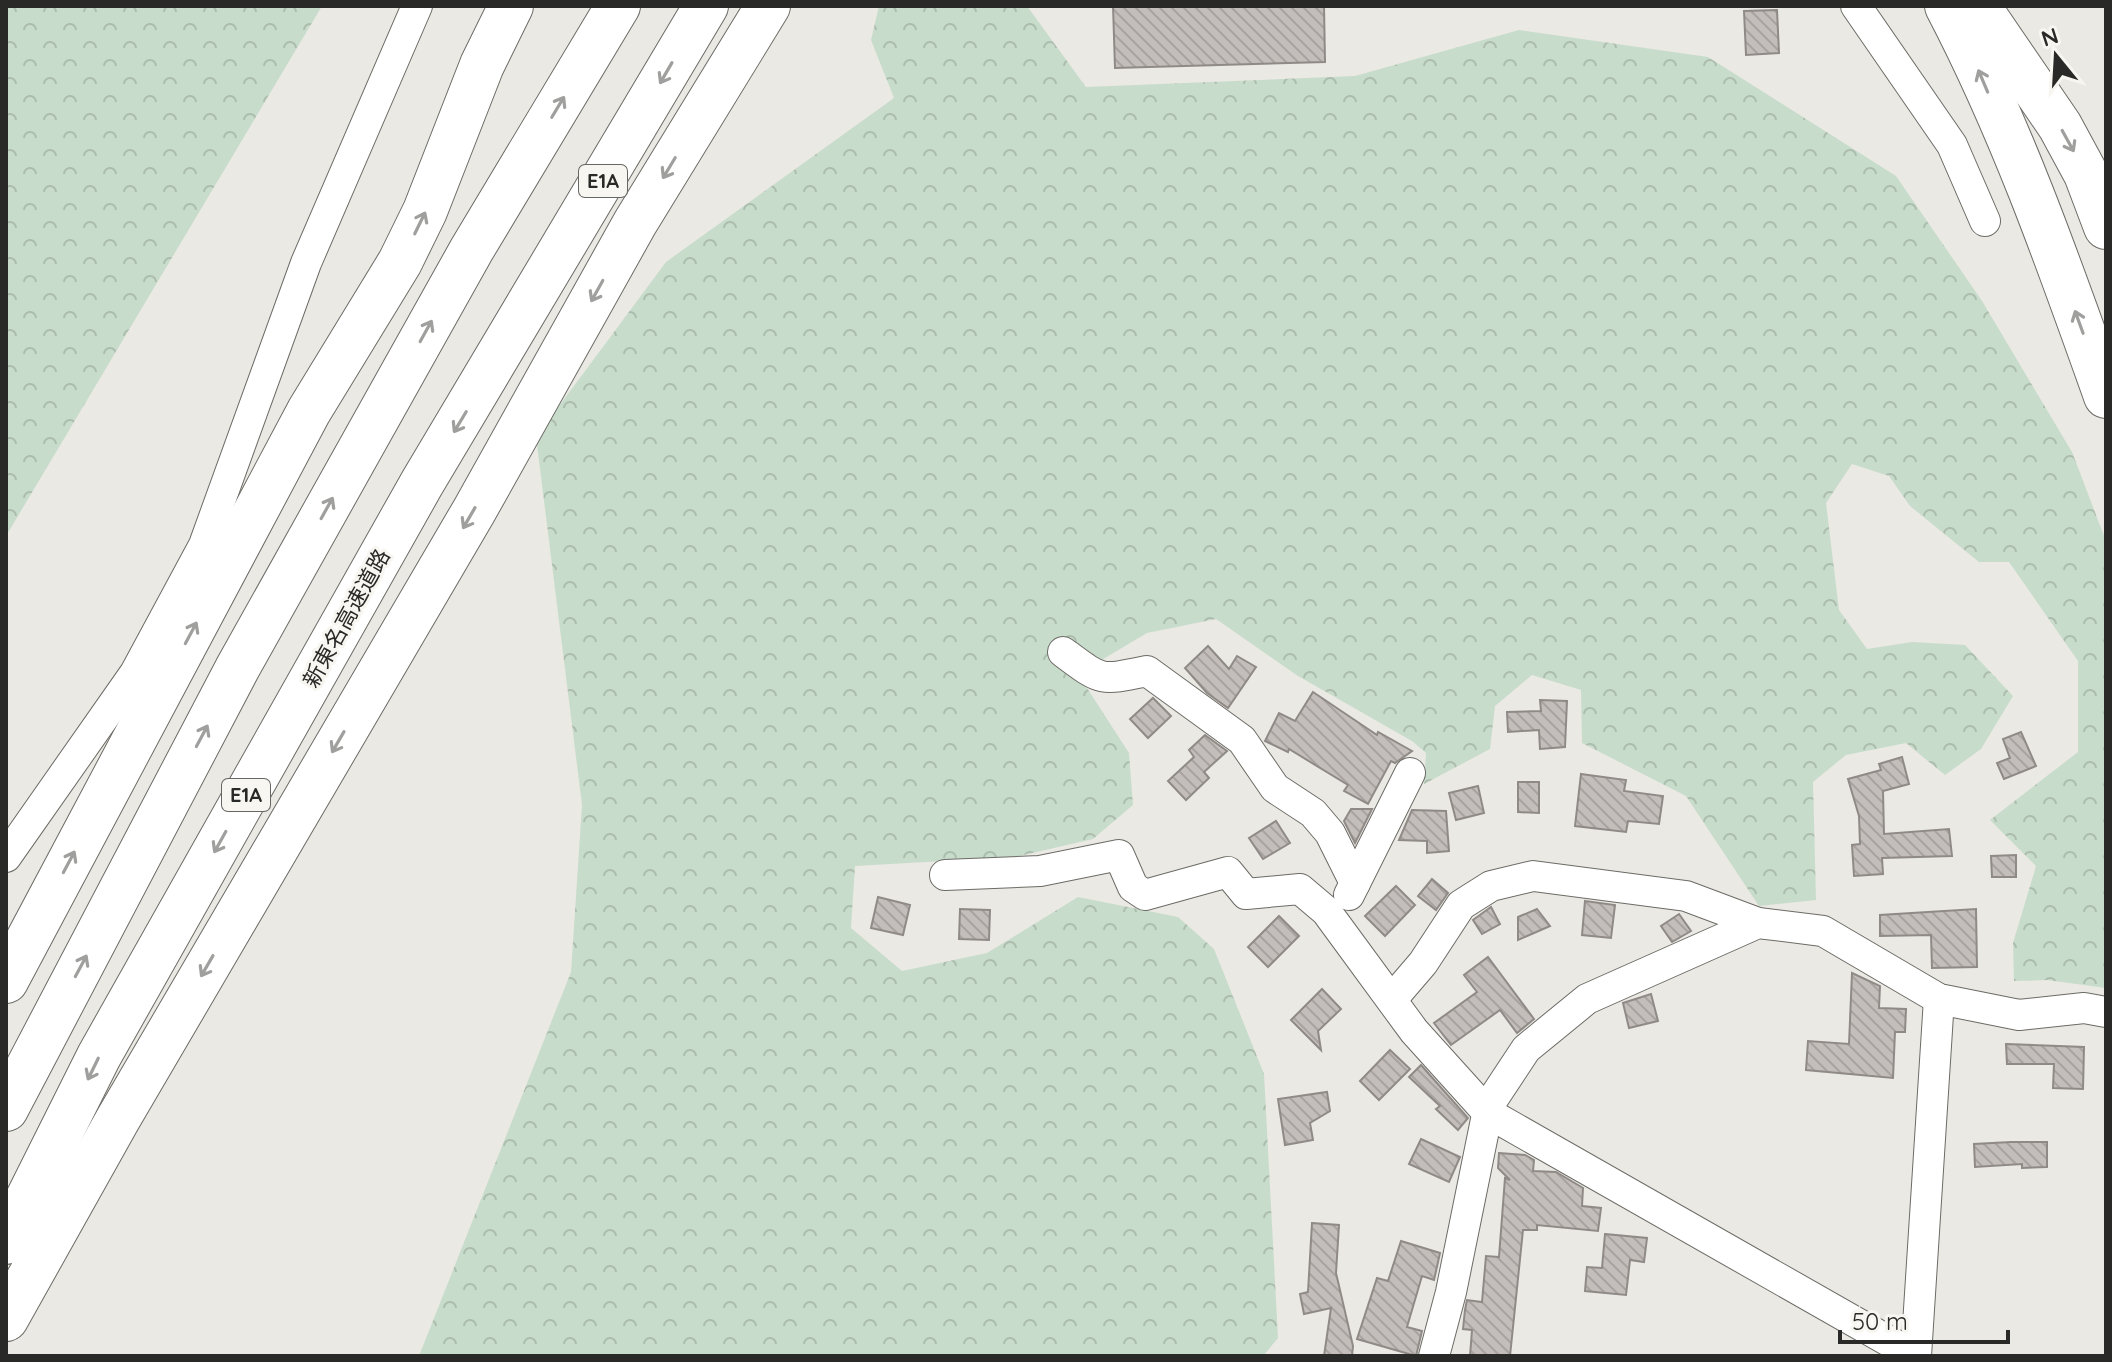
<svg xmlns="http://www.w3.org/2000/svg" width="2112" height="1362" viewBox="0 0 2112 1362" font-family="Quicksand,'Noto Sans JP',sans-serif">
<defs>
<pattern id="forest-crowns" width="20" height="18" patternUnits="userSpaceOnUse" patternTransform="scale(2)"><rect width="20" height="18" fill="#c8dccb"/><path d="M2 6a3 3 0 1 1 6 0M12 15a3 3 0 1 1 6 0" fill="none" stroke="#acbdae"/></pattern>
<pattern id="building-back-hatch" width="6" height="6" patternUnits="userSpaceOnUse" patternTransform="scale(2)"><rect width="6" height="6" fill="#c4bebb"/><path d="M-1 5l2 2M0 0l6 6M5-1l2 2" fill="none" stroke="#a8a3a1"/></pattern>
</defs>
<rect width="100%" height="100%" fill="#eae9e3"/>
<g fill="url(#forest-crowns)">
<polygon points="6,6 322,6 6,536"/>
<polygon points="879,6 1027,6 1086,87 1355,76 1519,30 1708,57 1896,176 1982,301 2072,452 2106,541 2106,988 2047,980 2014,981 2013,943 2036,866 1990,820 2078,752 2078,661 2009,562 1979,562 1910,506 1889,476 1852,464 1826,503 1839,610 1867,649 1912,642 1965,645 2013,696 1981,749 1945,775 1906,743 1846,755 1813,782 1816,900 1759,906 1686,796 1582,743 1581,690 1532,675 1495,706 1490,749 1424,784 1426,753 1412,741 1298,676 1216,619 1147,633 1078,674 1129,753 1133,805 1093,839 1015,857 855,866 851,928 902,971 987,953 1078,897 1178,917 1214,949 1264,1074 1278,1338 1263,1356 419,1356 571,972 582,805 536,437 666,262 894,98 871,40"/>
</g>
<g fill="url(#building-back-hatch)" stroke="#908a87" stroke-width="2">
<polygon points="1113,6 1324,6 1325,62 1115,68"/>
<polygon points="1777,10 1779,53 1746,55 1744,11"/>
<polygon points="1208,646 1229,669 1237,656 1256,667 1228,708 1207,693 1185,668"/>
<polygon points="1313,692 1377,735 1378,732 1412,751 1395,763 1391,761 1368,804 1344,791 1348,785 1289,749 1288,752 1265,741 1279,713 1295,721"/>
<polygon points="1153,698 1171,716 1148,738 1130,719"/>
<polygon points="1540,700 1567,701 1565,747 1540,749 1539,730 1508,732 1507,712 1541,711"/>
<polygon points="2021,732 2036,766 2004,779 1997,763 2010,758 2003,739"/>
<polygon points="1205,735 1227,751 1204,772 1209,778 1186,800 1168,781 1194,757 1189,750"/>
<polygon points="1902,757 1909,784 1883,791 1884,834 1949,829 1952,856 1882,858 1883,874 1854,876 1852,845 1860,844 1859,816 1848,779 1881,770 1879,764"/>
<polygon points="1581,774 1626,780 1624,791 1663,796 1659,824 1628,821 1626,832 1575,826"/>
<polygon points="1518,782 1539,782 1539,813 1518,812"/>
<polygon points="1478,786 1484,813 1456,820 1449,793"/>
<polygon points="1351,809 1372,809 1355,843 1344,821"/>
<polygon points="1412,810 1446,811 1449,851 1427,853 1427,841 1399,840"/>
<polygon points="1276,821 1290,843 1263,859 1249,838"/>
<polygon points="2016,855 2016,877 1992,877 1991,856"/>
<polygon points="1432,879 1448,893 1436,910 1418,896"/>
<polygon points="1396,886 1415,905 1385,936 1365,916"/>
<polygon points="878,897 910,905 903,935 871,928"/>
<polygon points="1585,901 1615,905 1611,938 1582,935"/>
<polygon points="1491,907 1500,924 1482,934 1473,920"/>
<polygon points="960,909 990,910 989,940 959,939"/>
<polygon points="1537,909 1550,926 1518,940 1518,917"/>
<polygon points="1976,909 1977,967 1932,968 1931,935 1880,936 1880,915"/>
<polygon points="1679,914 1691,931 1672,942 1661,926"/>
<polygon points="1279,916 1299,936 1268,967 1248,947"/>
<polygon points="1488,957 1534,1019 1517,1033 1500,1010 1451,1045 1434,1023 1477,992 1464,975"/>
<polygon points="1852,973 1880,986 1879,1008 1906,1009 1905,1032 1895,1032 1893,1078 1806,1070 1808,1041 1849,1044"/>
<polygon points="1322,989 1341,1009 1318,1031 1321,1050 1291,1020"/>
<polygon points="1651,994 1658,1021 1629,1028 1623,1003"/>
<polygon points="2006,1044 2084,1047 2083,1089 2053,1088 2054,1064 2007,1064"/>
<polygon points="1390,1050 1410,1069 1379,1100 1360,1081"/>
<polygon points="1421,1065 1468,1118 1458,1130 1436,1109 1440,1106 1409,1077"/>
<polygon points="1327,1092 1330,1111 1310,1123 1313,1140 1285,1145 1278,1099"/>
<polygon points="1421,1139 1460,1157 1449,1182 1409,1164"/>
<polygon points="2011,1142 2047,1142 2047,1167 2022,1168 2022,1164 1975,1167 1974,1144"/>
<polygon points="1499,1153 1525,1155 1534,1160 1533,1171 1556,1172 1583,1188 1582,1206 1601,1208 1598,1231 1537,1225 1537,1230 1523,1230 1510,1356 1470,1356 1472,1330 1463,1329 1465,1310 1467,1300 1482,1302 1486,1256 1499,1257 1505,1178 1510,1180 1498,1168"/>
<polygon points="1312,1223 1339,1225 1336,1273 1353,1346 1352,1356 1324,1356 1331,1308 1304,1314 1300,1294 1308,1292"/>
<polygon points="1605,1234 1647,1238 1644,1262 1630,1260 1626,1295 1585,1291 1587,1267 1602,1268"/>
<polygon points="1401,1241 1440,1253 1434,1280 1422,1276 1407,1327 1422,1331 1416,1356 1357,1339 1377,1278 1388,1281"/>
</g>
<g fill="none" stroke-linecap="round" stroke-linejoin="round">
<g stroke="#6c6b66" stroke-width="32">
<g id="minor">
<polyline points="1856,6 1952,145 1985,221"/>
<path d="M1063,652C1102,681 1099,681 1147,671L1242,740L1275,788L1313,813L1330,833L1355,883"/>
<polyline points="6,857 135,673 204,545 306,263 417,6"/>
<polyline points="945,875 1040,871 1119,855 1133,887 1145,895 1228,872 1246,894 1300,889 1326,911 1414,1031 1488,1113 1915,1356"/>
<polyline points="1349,895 1410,773"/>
<polyline points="1393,998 1423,963 1461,905 1491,886 1533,876 1686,896 1758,923"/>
<polyline points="1434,1356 1451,1292 1489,1105 1526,1049 1587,999 1758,923 1823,931 1939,999 2019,1015 2084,1008 2106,1012"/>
<polyline points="1916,1356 1939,999"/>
</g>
</g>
<g stroke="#6c6b66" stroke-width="46">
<g id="highway">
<path d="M1947,6C2012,130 2059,264 2106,396"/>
<polyline points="1978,6 2060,126 2086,174 2106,227"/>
<polyline points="6,981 309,411 400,262 425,211 482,65 511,6"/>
<polyline points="6,1109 238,667 472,249 618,6"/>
<polyline points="6,1242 99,1056 422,483 706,6"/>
<polyline points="6,1319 118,1119 474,511 635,223 768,6"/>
</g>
</g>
<use href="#minor" stroke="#fff" stroke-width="30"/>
<use href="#highway" stroke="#fff" stroke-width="44"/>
</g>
<defs><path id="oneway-shaft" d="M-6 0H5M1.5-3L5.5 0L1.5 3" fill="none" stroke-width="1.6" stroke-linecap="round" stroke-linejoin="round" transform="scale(2)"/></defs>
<g stroke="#9f9f9e">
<use href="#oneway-shaft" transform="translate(666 73) rotate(120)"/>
<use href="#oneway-shaft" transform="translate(1983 81) rotate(-113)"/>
<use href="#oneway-shaft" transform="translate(558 107) rotate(-59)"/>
<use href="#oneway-shaft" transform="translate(2068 141) rotate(61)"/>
<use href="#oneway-shaft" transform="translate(669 168) rotate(121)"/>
<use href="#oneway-shaft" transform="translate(420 223) rotate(-64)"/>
<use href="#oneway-shaft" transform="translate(597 291) rotate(119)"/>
<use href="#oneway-shaft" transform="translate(2079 322) rotate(-110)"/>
<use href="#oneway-shaft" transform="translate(426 331) rotate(-61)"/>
<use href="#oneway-shaft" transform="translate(460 422) rotate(121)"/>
<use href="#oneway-shaft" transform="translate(327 508) rotate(-61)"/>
<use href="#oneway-shaft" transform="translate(469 518) rotate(120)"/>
<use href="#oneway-shaft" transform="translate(191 633) rotate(-62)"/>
<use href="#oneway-shaft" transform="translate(202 736) rotate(-62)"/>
<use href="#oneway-shaft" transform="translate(338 742) rotate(120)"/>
<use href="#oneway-shaft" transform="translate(220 842) rotate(119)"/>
<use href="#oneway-shaft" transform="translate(69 862) rotate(-62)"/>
<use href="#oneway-shaft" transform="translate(81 966) rotate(-62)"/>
<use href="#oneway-shaft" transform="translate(207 966) rotate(120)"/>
<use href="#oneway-shaft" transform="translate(93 1069) rotate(116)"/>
</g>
<g text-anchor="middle" stroke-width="6" stroke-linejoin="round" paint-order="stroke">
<g fill="#f7f6f0" stroke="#676663" stroke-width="2">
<rect x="579" y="165" width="48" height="32" rx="6"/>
<rect x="222" y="779" width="48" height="32" rx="6"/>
</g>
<g font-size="20" font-weight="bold" fill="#292927">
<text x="603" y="188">E1A</text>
<text x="246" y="802">E1A</text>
</g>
<g font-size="22" fill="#292927" stroke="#f7f6f0">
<text transform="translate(346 618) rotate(-61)" y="8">新東名高速道路</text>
</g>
</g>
<rect width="2112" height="1362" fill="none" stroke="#292927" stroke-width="16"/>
<g transform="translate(2056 56) rotate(342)" stroke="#f7f6f0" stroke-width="6" paint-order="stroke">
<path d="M0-6L14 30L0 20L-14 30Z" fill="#292927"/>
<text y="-12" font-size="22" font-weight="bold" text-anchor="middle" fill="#292927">N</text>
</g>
<path d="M1840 1330v12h168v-12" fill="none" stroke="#292927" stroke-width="4"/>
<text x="1852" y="1330" font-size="24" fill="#292927" stroke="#f7f6f0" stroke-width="6" paint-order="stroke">50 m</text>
</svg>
